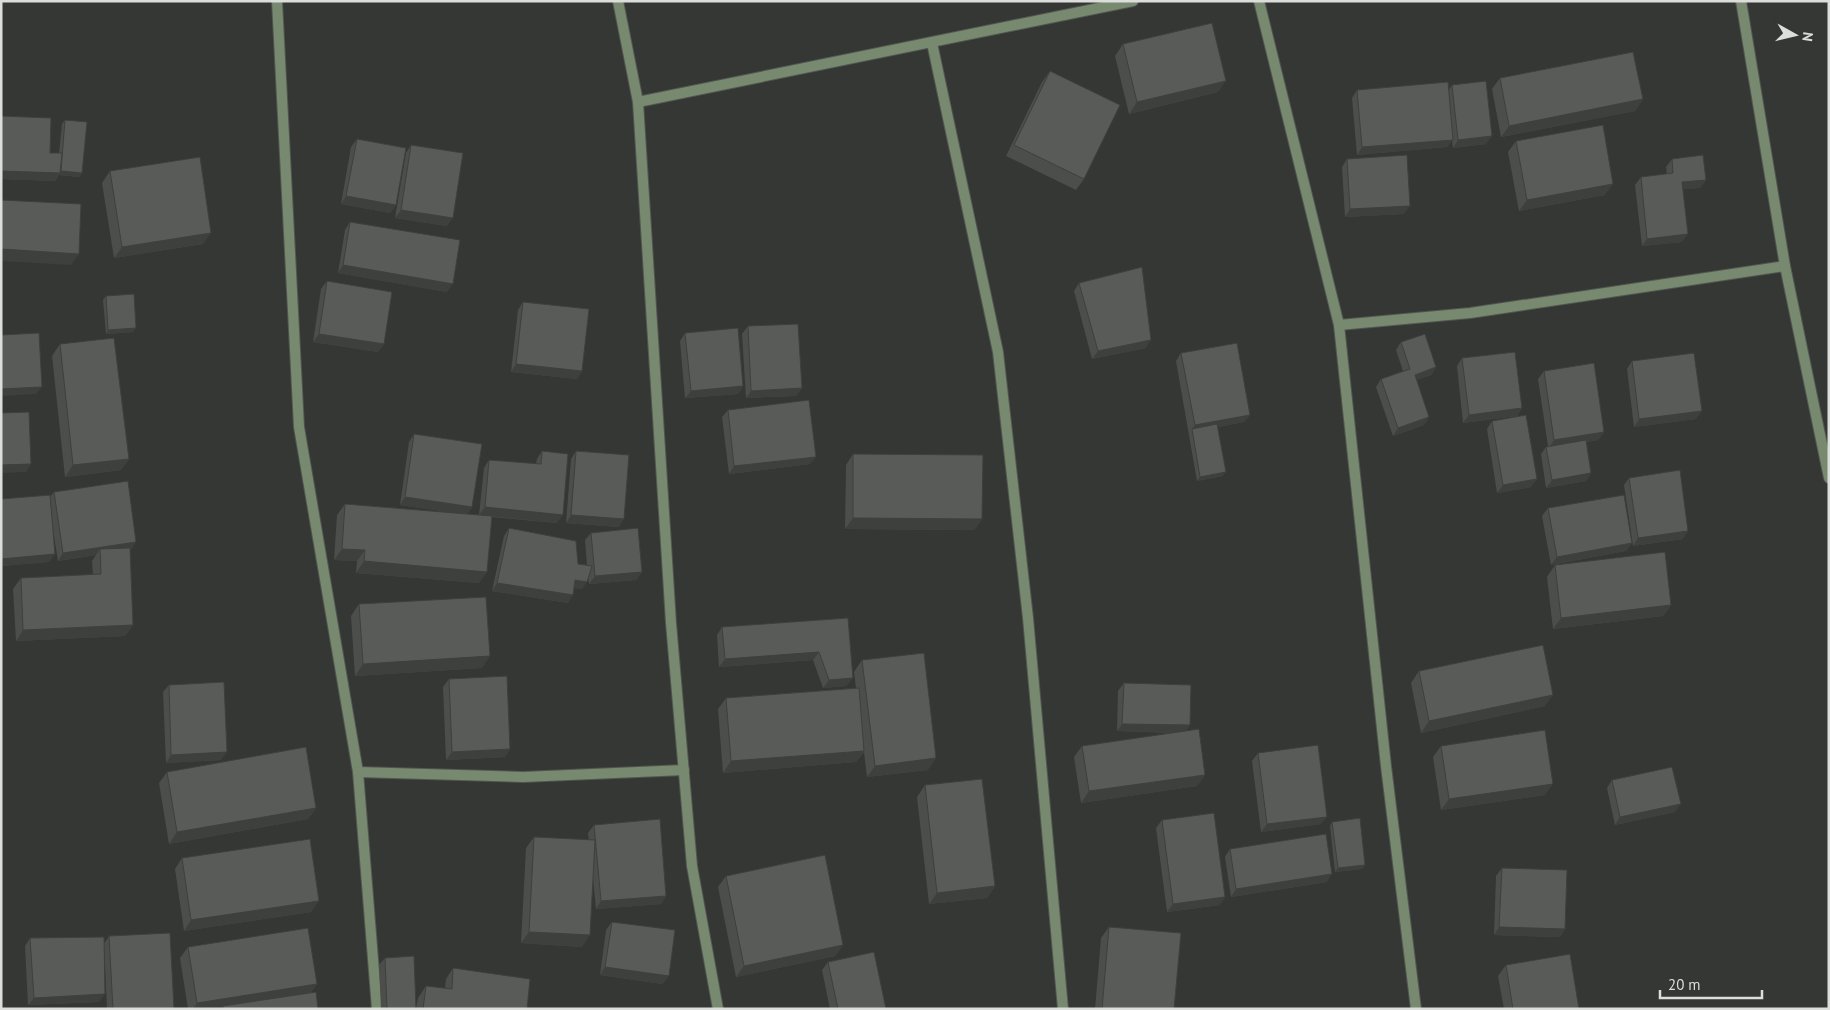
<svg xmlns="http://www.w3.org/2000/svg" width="1830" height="1010" viewBox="0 0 1830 1010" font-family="'PT Sans',sans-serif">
<rect width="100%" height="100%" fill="#343733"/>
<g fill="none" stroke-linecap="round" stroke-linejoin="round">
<g stroke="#525551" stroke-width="12">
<g id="minor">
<polyline points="277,1 299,427 358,772 377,1009"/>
<polyline points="618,1 638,102 671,623 692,866 718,1009"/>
<polyline points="1259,1 1339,325 1470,313 1785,266"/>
<polyline points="932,43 998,352 1028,618 1063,1009"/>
<polyline points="638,102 1133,1"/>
<polyline points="1339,325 1386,766 1416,1009"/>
<polyline points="358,772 523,777 684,770"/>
</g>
</g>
<g stroke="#525551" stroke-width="12">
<polyline id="tertiary" points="1741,1 1785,266 1829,478"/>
</g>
<use href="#minor" stroke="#77896f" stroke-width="10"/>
<use href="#tertiary" stroke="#77896f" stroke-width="10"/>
</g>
<g fill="#4c4e4b">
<polygon points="1123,44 1218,92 1129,114 1115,56"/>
<polygon points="1050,71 1084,179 1076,190 1006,156 1042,82"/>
<polygon points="1500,78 1643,99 1635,111 1501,137 1492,89"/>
<polygon points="1452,85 1486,144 1453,148 1452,140 1447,147 1357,155 1352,98 1357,90 1448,91"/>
<polygon points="1,116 50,153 59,153 62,124 65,120 80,177 59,175 55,181 1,179"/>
<polygon points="357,139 396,205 390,213 341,204 351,147"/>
<polygon points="1516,141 1605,195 1519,211 1508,152"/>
<polygon points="411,145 447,226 395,218 406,153"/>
<polygon points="1347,159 1404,214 1345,217 1342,167"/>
<polygon points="1672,159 1706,180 1700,188 1683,189 1682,242 1642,246 1635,185 1641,177 1667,174 1666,167"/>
<polygon points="110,171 203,244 114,258 102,183"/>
<polygon points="350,222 447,292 338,273 345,230"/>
<polygon points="327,281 384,344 378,352 313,342 321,289"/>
<polygon points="1079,283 1146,348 1092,359 1074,291"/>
<polygon points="106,296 133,332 106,334 103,300"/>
<polygon points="523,302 582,371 577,379 511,372 518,310"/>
<polygon points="748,326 802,388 796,396 746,398 742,334"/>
<polygon points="685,333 743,386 738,394 685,398 680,341"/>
<polygon points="1401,342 1436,367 1431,375 1416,380 1429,417 1424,425 1393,436 1376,387 1381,379 1403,371 1396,350"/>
<polygon points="60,344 129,459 121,470 65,477 52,356"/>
<polygon points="1181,353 1250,415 1244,422 1218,427 1223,476 1197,481 1176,361"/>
<polygon points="1462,358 1522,408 1517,416 1463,423 1457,366"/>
<polygon points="1632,361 1696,419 1634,427 1627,369"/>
<polygon points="1544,371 1604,432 1598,440 1586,442 1591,473 1586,481 1546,488 1541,454 1546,447 1548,446 1538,379"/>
<polygon points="728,410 810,464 729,474 722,417"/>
<polygon points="1492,421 1531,487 1497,493 1487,429"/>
<polygon points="414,434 472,507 467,514 479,515 484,468 489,460 536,464 537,459 542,451 557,523 492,517 479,583 356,573 357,561 334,560 337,515 345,504 456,513 400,505 409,442"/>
<polygon points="576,451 619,527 566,523 571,459"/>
<polygon points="853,454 982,519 974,530 845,529 846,465"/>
<polygon points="1629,478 1683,539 1633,546 1624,485"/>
<polygon points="54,492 130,550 133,625 125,636 16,641 13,589 21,578 93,575 92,561 96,555 58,561 53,530 49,562 1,566 1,499 50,497"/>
<polygon points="1548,508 1632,543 1626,551 1551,565 1542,516"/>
<polygon points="509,528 578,564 587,565 585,540 591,533 642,572 636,580 589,584 588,577 582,589 574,588 568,603 492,591 504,536"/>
<polygon points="1555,565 1671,605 1663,616 1553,629 1547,577"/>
<polygon points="359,604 482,668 355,676 351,616"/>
<polygon points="848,618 847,686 823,688 813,660 719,667 717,635 722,627"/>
<polygon points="862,660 928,770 867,777 864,752 856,762 723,773 718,709 726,698 856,688 854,672"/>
<polygon points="1419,671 1545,706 1421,733 1411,683"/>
<polygon points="449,679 510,749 505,757 446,760 443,687"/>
<polygon points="1124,683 1186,731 1205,775 1197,786 1081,803 1074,757 1082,746 1175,733 1117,731 1118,691"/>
<polygon points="169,685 221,760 166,763 163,692"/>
<polygon points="1441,746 1545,795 1441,810 1433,757"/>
<polygon points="1258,753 1321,824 1261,832 1252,761"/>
<polygon points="167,772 316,808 308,819 169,844 159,783"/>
<polygon points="1612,780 1675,812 1615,825 1607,788"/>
<polygon points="925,785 995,886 987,898 929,904 917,797"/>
<polygon points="1162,820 1220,905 1167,912 1156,828"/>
<polygon points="1332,822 1365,865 1362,869 1335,872 1330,826"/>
<polygon points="594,825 666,896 661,904 596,909 593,879 582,947 521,943 526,848 534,837 589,840 588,833"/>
<polygon points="1230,849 1327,882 1231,897 1225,857"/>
<polygon points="182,858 311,912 184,931 175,869"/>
<polygon points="1502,868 1565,929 1560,937 1494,935 1496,876"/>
<polygon points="726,876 843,945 835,956 736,977 718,887"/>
<polygon points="612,922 663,984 600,975 606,930"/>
<polygon points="1109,927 1174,1009 1095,1009 1101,938"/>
<polygon points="109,936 174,1009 107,1009 104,944"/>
<polygon points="30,938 99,1002 28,1005 25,946"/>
<polygon points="188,947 317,984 311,992 318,1009 188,1009 180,958"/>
<polygon points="385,958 416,1008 418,998 426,986 445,988 446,979 453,968 527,1009 381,1009 379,965"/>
<polygon points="828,962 886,1009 830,1009 822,970"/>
<polygon points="1506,965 1579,1009 1504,1009 1498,976"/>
</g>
<g fill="#3e403d">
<polygon points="1226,81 1218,92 1129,114 1137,102"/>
<polygon points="1643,99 1635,111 1501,137 1509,126"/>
<polygon points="1492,136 1486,144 1453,148 1458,140"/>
<polygon points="1453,140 1447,147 1357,155 1362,147"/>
<polygon points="1,171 60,171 82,173 80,177 59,175 55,181 1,179"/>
<polygon points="1706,180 1700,188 1676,190 1682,182"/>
<polygon points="1613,184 1605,195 1519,211 1527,200"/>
<polygon points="346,196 396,205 390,213 341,204"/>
<polygon points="1410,206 1404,214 1345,217 1350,209"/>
<polygon points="401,210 453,218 447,226 395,218"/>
<polygon points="211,233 203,244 114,258 122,247"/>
<polygon points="1688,234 1682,242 1642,246 1647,239"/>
<polygon points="1,249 79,254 71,265 1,261"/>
<polygon points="343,265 453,284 447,292 338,273"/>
<polygon points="136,328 133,332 106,334 108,330"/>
<polygon points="319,334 384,344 378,352 313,342"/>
<polygon points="1151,340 1146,348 1092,359 1098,351"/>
<polygon points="516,364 582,371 577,379 511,372"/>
<polygon points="1436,367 1431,375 1409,382 1415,375"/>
<polygon points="743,386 738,394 685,398 691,391"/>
<polygon points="42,387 36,394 1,396 1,389"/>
<polygon points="802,388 796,396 746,398 751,391"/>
<polygon points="1522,408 1517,416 1463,423 1469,415"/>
<polygon points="1702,411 1696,419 1634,427 1639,419"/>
<polygon points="1250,415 1244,422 1193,432 1192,429 1195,425"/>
<polygon points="1429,417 1424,425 1393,436 1398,428"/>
<polygon points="1604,432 1598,440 1549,448 1554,440"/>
<polygon points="816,457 810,464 729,474 734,466"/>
<polygon points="129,459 121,470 65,477 73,465"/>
<polygon points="31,464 26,472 1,473 1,465"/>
<polygon points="1226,472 1223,476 1197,481 1200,477"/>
<polygon points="1591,473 1586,481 1546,488 1552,480"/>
<polygon points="1537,479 1531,487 1497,493 1503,485"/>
<polygon points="405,497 472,507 467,515 400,505"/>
<polygon points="485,507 563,515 557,523 479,515"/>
<polygon points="571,515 624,519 619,527 566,523"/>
<polygon points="853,518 982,519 974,530 845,529"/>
<polygon points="1688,531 1683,539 1633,546 1638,538"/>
<polygon points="136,542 131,550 100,549 96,555 58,561 63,553"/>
<polygon points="1632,543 1626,551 1551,565 1557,557"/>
<polygon points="342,549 365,550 357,561 334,560"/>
<polygon points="55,554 49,562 1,566 1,559"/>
<polygon points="364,561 487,572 479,583 356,573"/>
<polygon points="642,572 636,580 589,584 595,576"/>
<polygon points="575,580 587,582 582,589 570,588"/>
<polygon points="497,583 573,595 568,603 492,591"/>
<polygon points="1671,605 1663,616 1553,629 1561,618"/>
<polygon points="133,625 125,636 16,641 23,630"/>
<polygon points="819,652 813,660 719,667 725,659"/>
<polygon points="490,656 482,668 355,676 363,664"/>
<polygon points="853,678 847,686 823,688 829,680"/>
<polygon points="1553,695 1545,706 1421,733 1429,721"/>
<polygon points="1122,724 1190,725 1185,733 1117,731"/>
<polygon points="510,749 505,757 446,760 452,752"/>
<polygon points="864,751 856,762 723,773 731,761"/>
<polygon points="227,752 221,760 166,763 171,755"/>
<polygon points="936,758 928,770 867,777 875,766"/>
<polygon points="1205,775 1197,786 1081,803 1089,791"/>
<polygon points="1553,784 1545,795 1441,810 1449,799"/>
<polygon points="1681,804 1675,812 1615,825 1620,817"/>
<polygon points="316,808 308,819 169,844 177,832"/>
<polygon points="1327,817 1321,824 1261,832 1267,824"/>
<polygon points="1365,865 1362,869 1335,872 1338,868"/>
<polygon points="1332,874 1327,882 1231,897 1236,889"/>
<polygon points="995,886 987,898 929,904 937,893"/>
<polygon points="666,896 661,904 596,909 601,901"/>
<polygon points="1225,897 1220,905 1167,912 1173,904"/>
<polygon points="319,901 311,912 184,931 191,920"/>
<polygon points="1499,927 1565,929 1560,937 1494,935"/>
<polygon points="529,932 590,935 582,947 521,943"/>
<polygon points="843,945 835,956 736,977 744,966"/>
<polygon points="605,967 669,976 663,984 600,975"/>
<polygon points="317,984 309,995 223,1006 221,1009 193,1009 197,1003"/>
<polygon points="105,994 99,1002 28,1005 34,998"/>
</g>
<g fill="#585b57" stroke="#3e403d">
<polygon points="1212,23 1226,81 1137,102 1123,44"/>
<polygon points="1633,52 1643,99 1509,126 1500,78"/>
<polygon points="1050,71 1120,105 1084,179 1014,145"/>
<polygon points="1486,81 1492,136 1458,140 1452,85"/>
<polygon points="1448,82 1453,140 1362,147 1357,90"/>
<polygon points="1,116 51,118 50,153 62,153 60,173 1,171"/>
<polygon points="65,120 87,122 82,173 61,171"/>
<polygon points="1603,125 1613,184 1527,200 1516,141"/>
<polygon points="357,139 406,148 396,205 346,196"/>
<polygon points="411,145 463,153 453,218 401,210"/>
<polygon points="1407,155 1410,206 1350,209 1347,159"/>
<polygon points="1703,155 1706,180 1682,182 1688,234 1647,239 1641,177 1673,173 1672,159"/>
<polygon points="200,157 211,233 122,247 110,171"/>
<polygon points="1,200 81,204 79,254 1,249"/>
<polygon points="350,222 460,240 453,284 343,265"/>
<polygon points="1142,267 1151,340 1098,351 1079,283"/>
<polygon points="327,281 392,292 384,344 319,334"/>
<polygon points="134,294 136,328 108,330 106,296"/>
<polygon points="523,302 589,309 582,371 516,364"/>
<polygon points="798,324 802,388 751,391 748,326"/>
<polygon points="738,328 743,386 691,391 685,333"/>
<polygon points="39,333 42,387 1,389 1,335"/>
<polygon points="1425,334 1436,367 1415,375 1429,417 1398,428 1381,379 1410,369 1401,342"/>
<polygon points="114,338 129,459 73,465 60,344"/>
<polygon points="1237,343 1250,415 1195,425 1181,353"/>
<polygon points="1515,352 1522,408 1469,415 1462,358"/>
<polygon points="1694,353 1702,411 1639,419 1632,361"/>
<polygon points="1594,363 1604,432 1554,440 1544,371"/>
<polygon points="809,400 816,457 734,466 728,410"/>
<polygon points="29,412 31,464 1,465 1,413"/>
<polygon points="1526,415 1537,479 1503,485 1492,421"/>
<polygon points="1217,424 1226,472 1200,477 1192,429"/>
<polygon points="414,434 482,444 472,507 405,497"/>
<polygon points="1586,440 1591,473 1552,480 1546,447"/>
<polygon points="542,451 568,454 563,515 485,507 489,460 541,464"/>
<polygon points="576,451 629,455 624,519 571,515"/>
<polygon points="853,454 983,455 982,519 853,518"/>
<polygon points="1680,470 1688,531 1638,538 1629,478"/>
<polygon points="128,481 136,542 63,553 54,492"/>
<polygon points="50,495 55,554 1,559 1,499"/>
<polygon points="1624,495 1632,543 1557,557 1548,508"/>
<polygon points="345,504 492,516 487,572 364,561 365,550 342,549"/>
<polygon points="509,528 576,541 578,564 592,566 587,582 575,580 573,595 497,583"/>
<polygon points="638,528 642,572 595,576 591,533"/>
<polygon points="130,548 133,625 23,630 21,578 101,574 100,549"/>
<polygon points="1665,552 1671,605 1561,618 1555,565"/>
<polygon points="486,597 490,656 363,664 359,604"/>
<polygon points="848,618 853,678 829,680 819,652 725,659 722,627"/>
<polygon points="1543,645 1553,695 1429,721 1419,671"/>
<polygon points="924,653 936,758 875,766 862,660"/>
<polygon points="507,676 510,749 452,752 449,679"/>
<polygon points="224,682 227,752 171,755 169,685"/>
<polygon points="1124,683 1191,685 1190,725 1122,724"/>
<polygon points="859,688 864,751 731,761 726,698"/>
<polygon points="1199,729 1205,775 1089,791 1082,746"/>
<polygon points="1545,730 1553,784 1449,799 1441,746"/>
<polygon points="1318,745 1327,817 1267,824 1258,753"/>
<polygon points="306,747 316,808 177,832 167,772"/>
<polygon points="1672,767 1681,804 1620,817 1612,780"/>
<polygon points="982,779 995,886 937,893 925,785"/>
<polygon points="1214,813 1225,897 1173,904 1162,820"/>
<polygon points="1360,818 1365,865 1338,868 1332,822"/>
<polygon points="660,819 666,896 601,901 594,825"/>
<polygon points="1326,834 1332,874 1236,889 1230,849"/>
<polygon points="534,837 595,840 590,935 529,932"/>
<polygon points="310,839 319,901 191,920 182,858"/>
<polygon points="825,855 843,945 744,966 726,876"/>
<polygon points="1502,868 1567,870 1565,929 1499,927"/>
<polygon points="612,922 675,930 669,976 605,967"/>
<polygon points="1109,927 1181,933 1174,1009 1102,1009"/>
<polygon points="308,928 317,984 197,1003 188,947"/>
<polygon points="170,933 174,1009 113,1009 109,936"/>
<polygon points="104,937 105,994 34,998 30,938"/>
<polygon points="874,952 886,1009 838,1009 828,962"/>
<polygon points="1570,954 1579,1009 1513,1009 1506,965"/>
<polygon points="414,956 416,1009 387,1009 385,958"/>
<polygon points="453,968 530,979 527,1009 423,1009 426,986 452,989"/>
<polygon points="316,992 318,1009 223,1009 223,1006"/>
</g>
<rect width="1830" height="1010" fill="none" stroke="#dcdedc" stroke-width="5"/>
<g transform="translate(1795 35) rotate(98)" stroke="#343733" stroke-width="4" paint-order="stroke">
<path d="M0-4L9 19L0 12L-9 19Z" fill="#dcdedc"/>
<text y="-8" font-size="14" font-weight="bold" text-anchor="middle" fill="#dcdedc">N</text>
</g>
<path d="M1660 990v8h102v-8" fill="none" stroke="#dcdedc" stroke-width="2.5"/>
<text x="1668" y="990" font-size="15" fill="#dcdedc" stroke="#343733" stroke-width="4" paint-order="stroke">20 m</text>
</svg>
